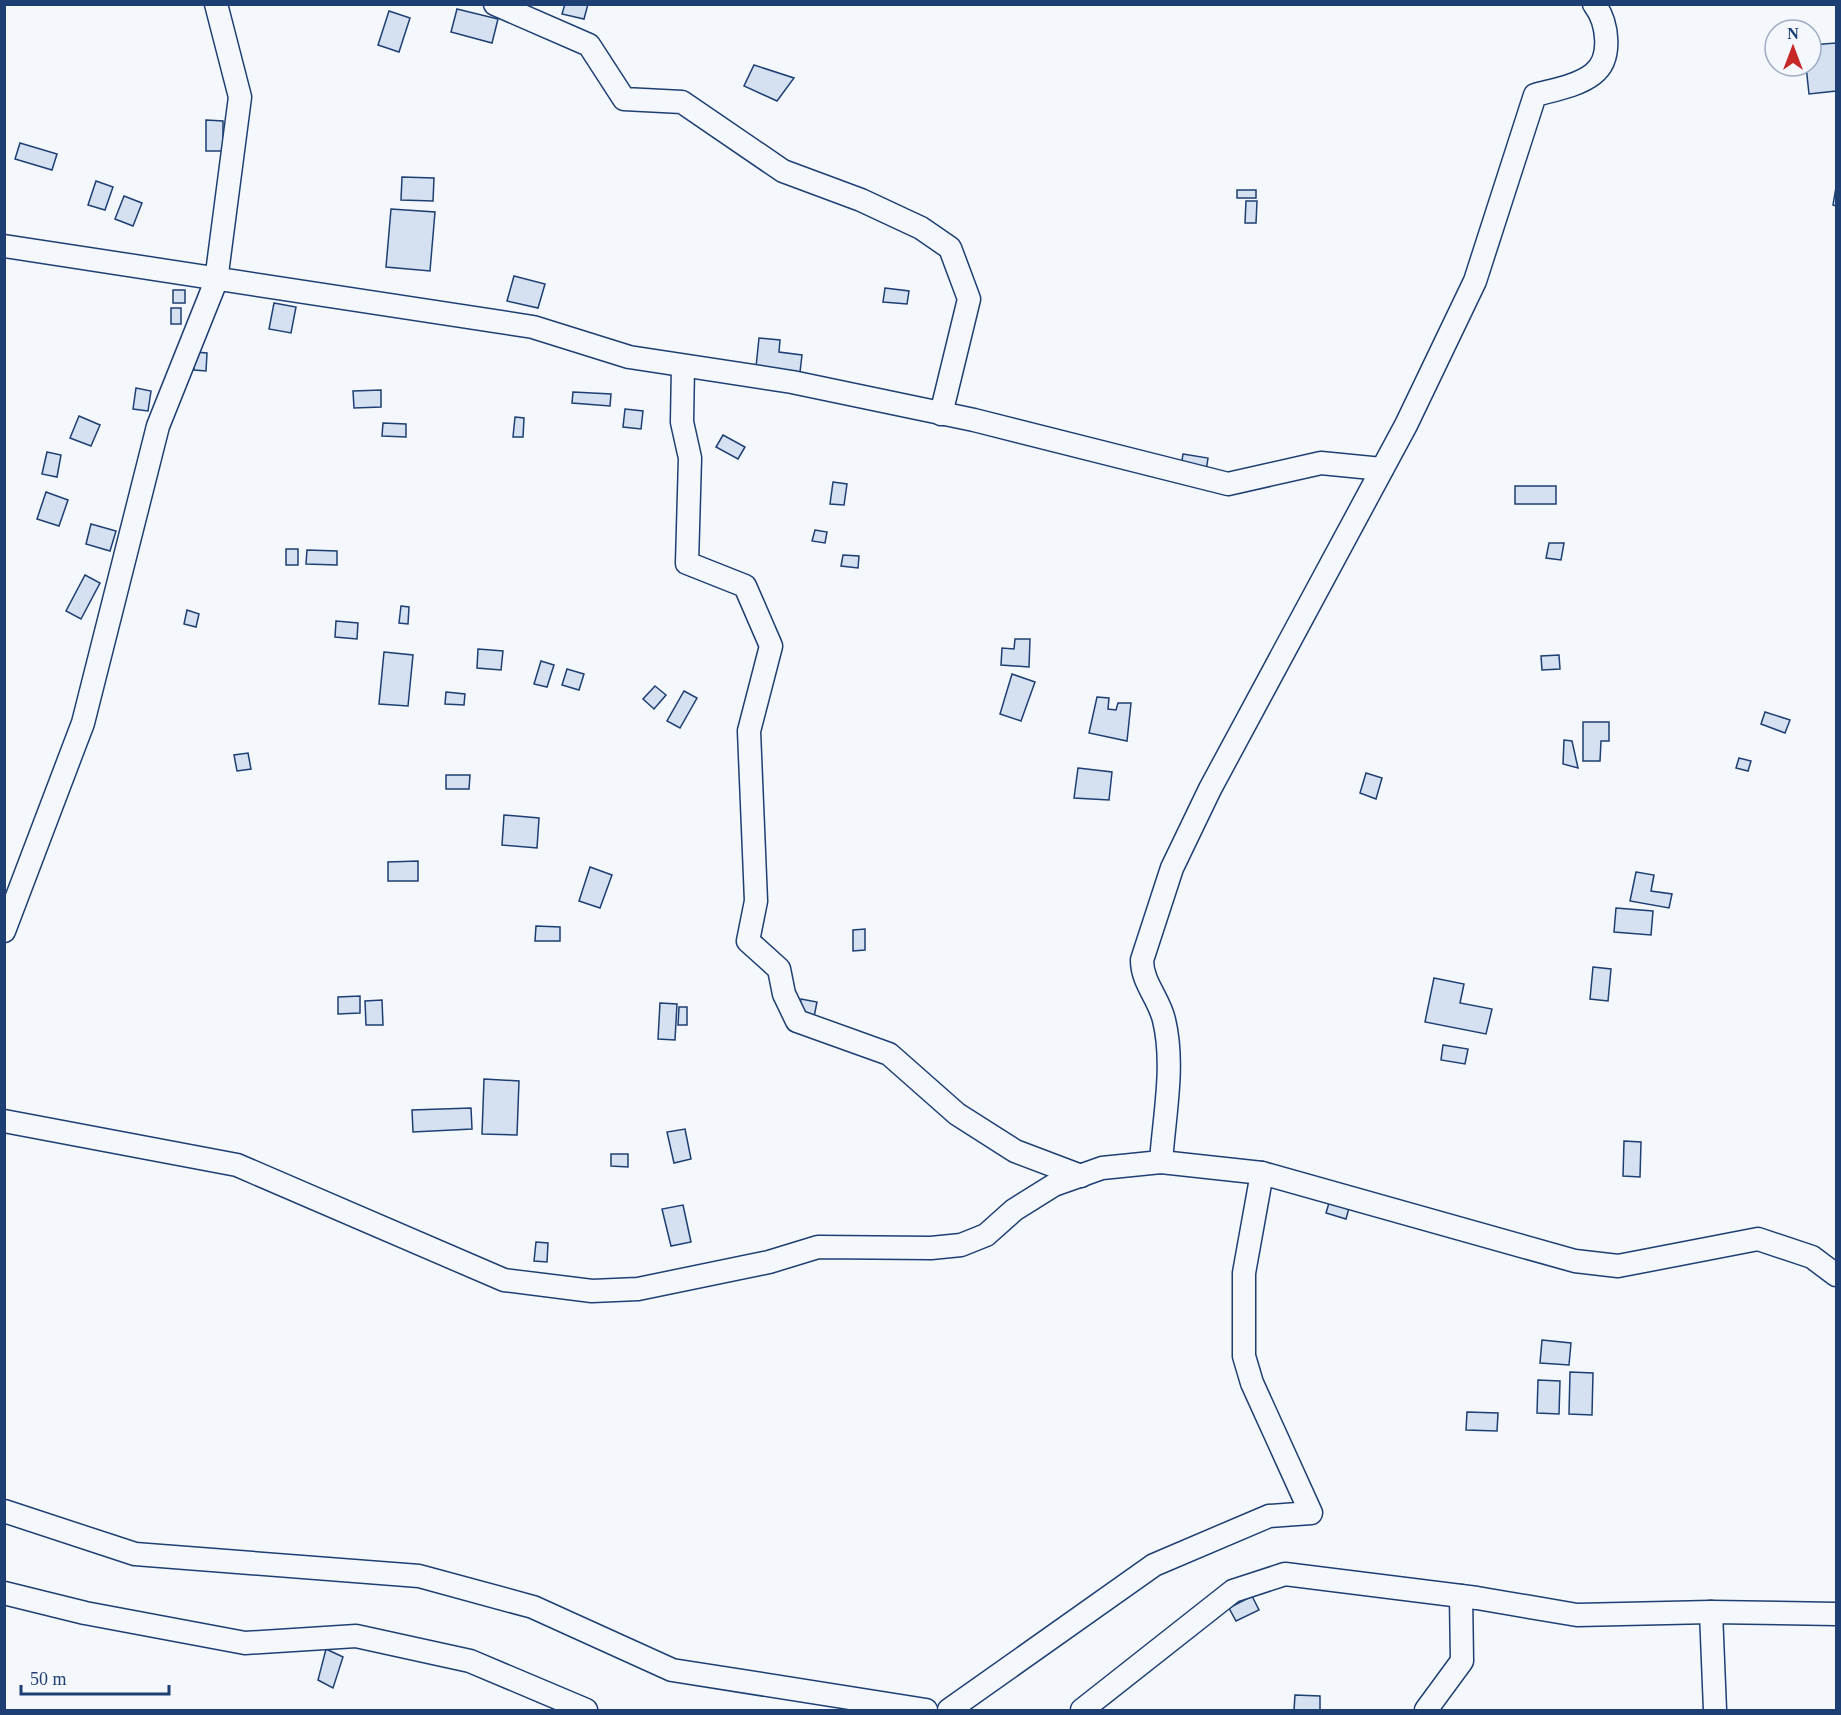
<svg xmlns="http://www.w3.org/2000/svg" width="1841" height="1715" viewBox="0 0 1841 1715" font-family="'Times New Roman',serif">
<rect width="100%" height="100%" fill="#f4f7fb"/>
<g fill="#d5e0f0" stroke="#1d3f73" stroke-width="1.5">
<polygon points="565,4 588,4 584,19 562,14"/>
<polygon points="457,9 498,19 492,43 451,32"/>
<polygon points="389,11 410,18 399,52 378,45"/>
<polygon points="1836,43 1836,91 1809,94 1806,66 1811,66 1811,45"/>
<polygon points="754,65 794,78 777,101 744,86"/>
<polygon points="206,120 223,121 223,151 206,151"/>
<polygon points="20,143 57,154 52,170 15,159"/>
<polygon points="402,177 434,178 433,201 401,200"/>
<polygon points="96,181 113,187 105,210 88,205"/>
<polygon points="1836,187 1836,206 1833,205"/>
<rect x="1237" y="190" width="19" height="8"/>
<polygon points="124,196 142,203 133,226 115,219"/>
<polygon points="1246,201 1257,201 1256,223 1245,223"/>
<polygon points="391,209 435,212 430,271 386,267"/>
<polygon points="514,276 545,284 538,308 507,301"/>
<polygon points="885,288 909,291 907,304 883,302"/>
<rect x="173" y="290" width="12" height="13"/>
<polygon points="274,303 296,307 291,333 269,329"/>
<rect x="171" y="308" width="10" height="16"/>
<polygon points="759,338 780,340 779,352 802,355 800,372 756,367"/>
<polygon points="195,352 207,353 206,371 194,370"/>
<polygon points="136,388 151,391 148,411 133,409"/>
<polygon points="381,390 381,407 354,408 353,391"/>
<polygon points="573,392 611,394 610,406 572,403"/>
<polygon points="625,409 643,411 641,429 623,427"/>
<polygon points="79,416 100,425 91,446 70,438"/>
<polygon points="515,417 524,418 523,437 513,437"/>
<polygon points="383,423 406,424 406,437 382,436"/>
<polygon points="723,435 745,447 738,459 716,447"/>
<polygon points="47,452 61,455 57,477 42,474"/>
<polygon points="1183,454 1208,458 1206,471 1181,467"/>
<polygon points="833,482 847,484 844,505 830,504"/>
<rect x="1515" y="486" width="41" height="18"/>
<polygon points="46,492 68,500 59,526 37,519"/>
<polygon points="91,524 116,531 110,551 86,544"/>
<polygon points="815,530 827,532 825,543 812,541"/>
<polygon points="1549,543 1564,543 1561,560 1546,558"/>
<rect x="286" y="549" width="12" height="16"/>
<polygon points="307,550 337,551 337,565 306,564"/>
<polygon points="843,555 859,556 858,568 841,566"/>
<polygon points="85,575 100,583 81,619 66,611"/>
<polygon points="401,606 409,607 408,624 399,623"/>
<polygon points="187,610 199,614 196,627 184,624"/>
<polygon points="336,621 358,623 357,639 335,637"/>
<polygon points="1015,639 1030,639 1029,667 1001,665 1002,648 1014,649"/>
<polygon points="478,649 503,651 501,670 477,668"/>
<polygon points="384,652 413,655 408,706 379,704"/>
<polygon points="1559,655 1560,669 1542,670 1541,656"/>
<polygon points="541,661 554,665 547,687 534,684"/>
<polygon points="567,669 584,674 579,690 562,685"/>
<polygon points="1012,674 1035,682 1021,721 1000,714"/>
<polygon points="655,686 666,695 654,709 643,699"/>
<polygon points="684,691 697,698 680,728 667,721"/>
<polygon points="446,692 465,694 464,705 445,704"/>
<polygon points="1097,697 1109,698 1108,709 1116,710 1118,703 1131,703 1127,741 1089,733"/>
<polygon points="1765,712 1790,720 1785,733 1761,724"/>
<polygon points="1583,722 1609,722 1609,741 1601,741 1600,761 1583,761"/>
<polygon points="1564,740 1572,741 1578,768 1563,764"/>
<polygon points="248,753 251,769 237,771 234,755"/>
<polygon points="1739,758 1751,761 1748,771 1736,768"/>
<polygon points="1078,768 1112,772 1109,800 1074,798"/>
<polygon points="1366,773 1382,778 1376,799 1360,793"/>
<polygon points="446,775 470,775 469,789 446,789"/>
<polygon points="504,815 539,818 537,848 502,845"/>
<polygon points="418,861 418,881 388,881 388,862"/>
<polygon points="590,867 612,875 600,908 579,901"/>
<polygon points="1636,872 1654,875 1651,891 1672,894 1669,908 1630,901"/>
<polygon points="1616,908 1653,911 1651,935 1614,932"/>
<polygon points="536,926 560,927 560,941 535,941"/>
<polygon points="865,929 865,950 853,951 853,930"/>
<polygon points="1593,967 1611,969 1608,1001 1590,999"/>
<polygon points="1434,978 1464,984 1460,1003 1492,1009 1486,1034 1425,1022"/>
<polygon points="360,996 360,1013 338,1014 338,997"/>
<polygon points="801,999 817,1002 814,1017 798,1014"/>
<polygon points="382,1000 383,1025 366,1025 365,1001"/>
<polygon points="660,1003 677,1004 675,1040 658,1039"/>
<polygon points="679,1007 687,1007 687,1025 678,1025"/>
<polygon points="1443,1045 1468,1049 1465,1064 1441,1060"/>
<polygon points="484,1079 519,1081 517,1135 482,1134"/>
<polygon points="471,1108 472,1129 413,1132 412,1110"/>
<polygon points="685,1129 691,1159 674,1163 667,1132"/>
<polygon points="1624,1141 1641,1142 1640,1177 1623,1176"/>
<polygon points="611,1154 628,1154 628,1167 611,1166"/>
<polygon points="1329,1203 1349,1208 1346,1219 1326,1213"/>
<polygon points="683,1205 691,1242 671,1246 662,1209"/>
<polygon points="536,1242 548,1243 547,1262 534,1261"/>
<polygon points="1542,1340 1571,1343 1569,1365 1540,1363"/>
<polygon points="1570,1372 1593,1373 1592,1415 1569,1414"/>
<polygon points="1538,1380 1560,1381 1559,1414 1537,1413"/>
<polygon points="1467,1412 1498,1413 1497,1431 1466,1430"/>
<polygon points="1252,1596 1259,1610 1236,1621 1229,1608"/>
<polygon points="326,1649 343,1657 333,1688 318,1680"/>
<polygon points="1295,1695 1320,1696 1320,1710 1294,1710"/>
</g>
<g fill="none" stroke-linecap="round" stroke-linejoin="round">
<g stroke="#1d3f73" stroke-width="25">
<g id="minor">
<polyline points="495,4 589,45 624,99 682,102 783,171 861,200 921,228 950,248 969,299 941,414"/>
<polyline points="4,246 533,327 629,357 792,382 974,420 1228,484 1321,463 1382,469"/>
<polyline points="683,366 682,422 690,458 687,563 745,586 771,646 749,731 756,901 748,941 779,969 784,994 797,1021 889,1054 957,1114 1015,1151 1081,1176"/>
<polyline points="4,931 83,723 158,426 216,281 240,97 216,4"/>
<path d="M4,1121L237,1165L504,1280L592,1291L638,1289L769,1262L818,1247L931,1248L961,1245L986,1235L1014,1210L1054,1185L1102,1168L1161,1162C1164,1117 1175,1065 1164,1020C1159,998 1142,983 1142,960L1172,868L1210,789L1406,425L1475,281L1535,95C1553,90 1578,86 1593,74C1613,59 1608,22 1594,4"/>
<polyline points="1161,1162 1262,1173 1575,1261 1618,1266 1758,1239 1812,1257 1836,1275"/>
<polyline points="4,1511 135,1554 419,1576 533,1607 672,1670 926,1710"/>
<polyline points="4,1593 85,1613 245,1643 356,1636 470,1661 586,1710"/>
<polyline points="1711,1612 1715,1710"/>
<polyline points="949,1710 1154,1565 1269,1516 1311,1513 1252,1383 1244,1356 1244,1273 1262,1173"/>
<polyline points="1082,1710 1233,1591 1285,1574 1477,1598 1577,1615 1711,1612 1836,1614"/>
<polyline points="1426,1710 1462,1661 1461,1596"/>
</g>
</g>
<use href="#minor" stroke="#f4f7fb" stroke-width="22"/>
</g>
<rect width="1841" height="1715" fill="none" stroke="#1d3f73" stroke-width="12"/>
<g transform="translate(1793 48)"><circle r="28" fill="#f4f7fb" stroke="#9eadc5" stroke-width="1.5"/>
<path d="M0-4.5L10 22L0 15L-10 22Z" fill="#c62828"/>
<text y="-9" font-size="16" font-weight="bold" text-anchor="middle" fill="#1d3f73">N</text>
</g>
<path d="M21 1685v9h148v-9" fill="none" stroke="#1d3f73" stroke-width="3"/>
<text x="30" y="1685" font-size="18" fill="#1d3f73" stroke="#f4f7fb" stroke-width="4.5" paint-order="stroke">50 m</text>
</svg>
